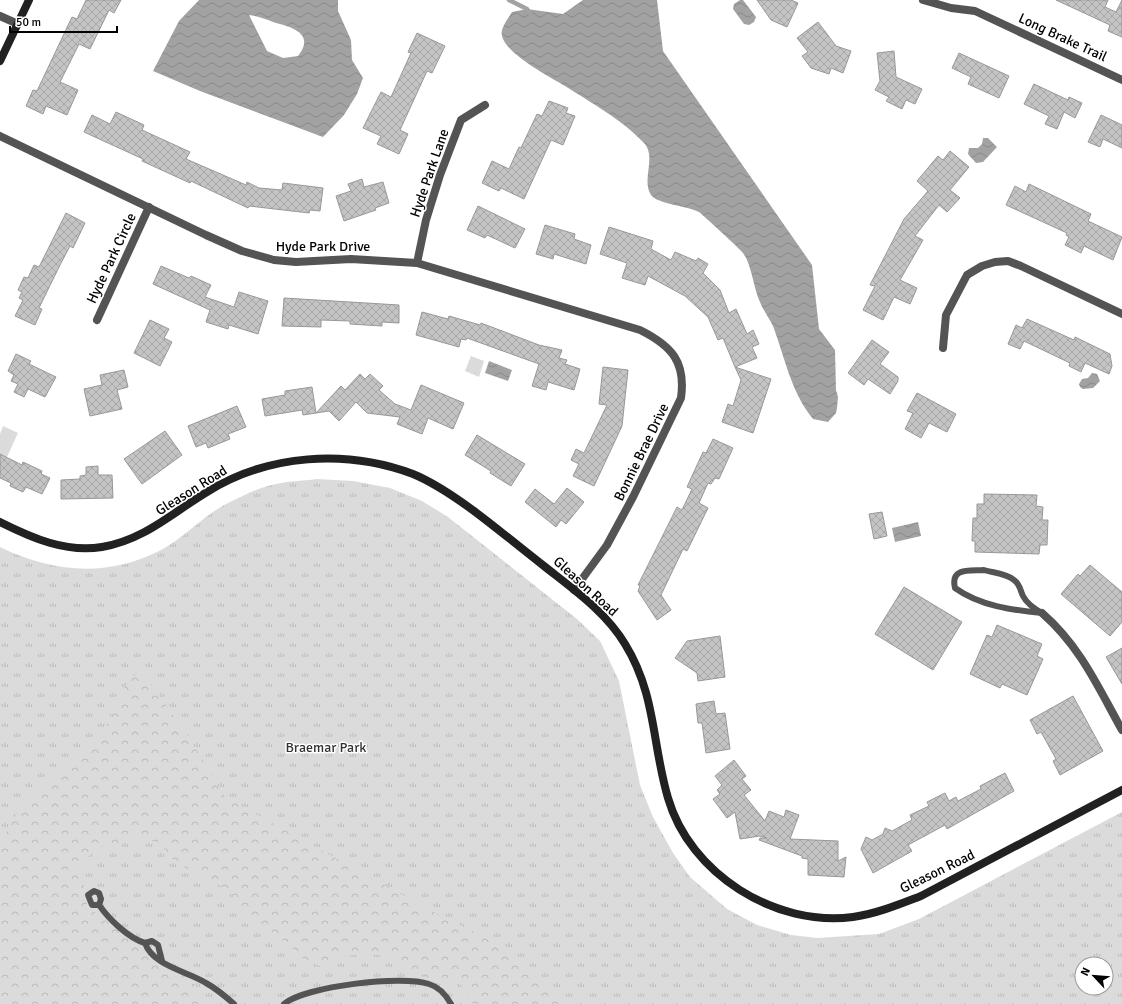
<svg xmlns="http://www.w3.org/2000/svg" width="1122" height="1004" viewBox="0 0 1122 1004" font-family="Signika,sans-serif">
<defs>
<pattern id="grass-tufts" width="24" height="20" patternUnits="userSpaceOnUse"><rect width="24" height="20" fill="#dbdbdb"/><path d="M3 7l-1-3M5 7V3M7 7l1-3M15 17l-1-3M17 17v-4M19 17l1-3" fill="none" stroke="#bababa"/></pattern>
<pattern id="forest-crowns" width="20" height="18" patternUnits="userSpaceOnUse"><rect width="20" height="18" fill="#dbdbdb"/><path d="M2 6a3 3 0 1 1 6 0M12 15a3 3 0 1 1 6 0" fill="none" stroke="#bababa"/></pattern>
<pattern id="water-waves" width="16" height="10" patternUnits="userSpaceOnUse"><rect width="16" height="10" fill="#a2a2a2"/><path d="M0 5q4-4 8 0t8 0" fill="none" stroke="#8a8a8a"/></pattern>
<pattern id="building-cross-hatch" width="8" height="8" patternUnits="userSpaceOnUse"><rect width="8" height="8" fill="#c4c4c4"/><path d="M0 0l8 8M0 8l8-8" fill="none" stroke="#a7a7a7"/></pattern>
</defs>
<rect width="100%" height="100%" fill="#fff"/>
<path fill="url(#grass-tufts)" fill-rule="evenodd" d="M317,479L353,481L390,488L422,501L448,517L577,619L600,641L619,681L640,785L653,817L673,853L690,877L727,909L757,925L791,935L817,938L879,934L919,919L1122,812V1004H0V547C54,573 108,578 163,549C186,536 205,514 230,502C243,496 258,488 272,485C286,481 302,481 317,479ZM1082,964H1106V988H1082Z"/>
<path fill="url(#forest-crowns)" d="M140,669L188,736L225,797L424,907L484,937L570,1004H473C470,998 467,992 463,987C457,978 440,975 431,980C388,953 368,944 320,966L304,959L275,934L245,913L229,890L176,863L158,842L129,837L118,849C96,842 92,850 81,868L87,906L136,945L156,965L193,982L204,1004H0V844L19,809L33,794L60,769L93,746L104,731L121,692Z"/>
<g fill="#dbdbdb">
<polygon points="471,356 484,361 479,377 465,371"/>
<polygon points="3,426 18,433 7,457 0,454 0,434"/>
</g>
<g fill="url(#water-waves)" fill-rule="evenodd">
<path d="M199,0H338V11L351,40L352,60L363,78L357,94L344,115L323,137L200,91L153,71L179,21ZM249,15C257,16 265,19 273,22C291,27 316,33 298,56L283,58L267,51Z"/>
<path d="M583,0H657L663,51L812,265L819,329L835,350L836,390L838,397L837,408L836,413L828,422L813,419C791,392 785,358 773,326C769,318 763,310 760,302C754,289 751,263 743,253C739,248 704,216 699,212C688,206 657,204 651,195C641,180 657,157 644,143C624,121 590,102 565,86C550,77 506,54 502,36C500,28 508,19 512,12L527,9L563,14Z"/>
<polygon points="740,0 743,0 756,17 754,22 749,25 744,24 733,9 734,4"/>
<polygon points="983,138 988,138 997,147 983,162 976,163 968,154 969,148 978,148 982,144"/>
<polygon points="489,361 512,370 508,381 485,373"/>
<polygon points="1092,373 1097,374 1100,381 1093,388 1083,389 1080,387 1079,384 1082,379 1088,378"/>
<polygon points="918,522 921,536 895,542 892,528"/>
</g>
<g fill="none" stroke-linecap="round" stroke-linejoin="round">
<polyline stroke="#a2a2a2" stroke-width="4.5" points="509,0 527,9 530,13"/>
</g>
<g fill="url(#building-cross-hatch)" stroke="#989898">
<polygon points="86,0 121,0 114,13 109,10 90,49 79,44 60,82 78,90 67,115 46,106 43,114 26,106 33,90 37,91 72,17 77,19"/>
<polygon points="757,0 791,0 798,3 787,27 771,20"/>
<polygon points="1056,0 1108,0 1105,7 1116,12 1122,0 1122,37 1108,31 1110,25"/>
<polygon points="818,22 836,46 851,51 843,73 831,68 829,74 811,68 802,56 808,52 797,38"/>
<polygon points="417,33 445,46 432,73 427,71 400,130 408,134 399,154 377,144 381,136 363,128 381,92 391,97 411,53 408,52"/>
<polygon points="894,51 896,77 922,89 915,104 906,100 902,109 886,101 889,97 875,90 880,81 877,53"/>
<polygon points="959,53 1009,76 999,98 968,84 971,77 952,68"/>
<polygon points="1034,84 1068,100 1069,97 1082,103 1075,118 1064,112 1057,129 1045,124 1049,116 1024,104"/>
<polygon points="549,101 568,108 566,113 575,116 563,145 551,140 524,199 501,188 499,191 482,183 492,161 509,169 519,147 521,148 537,114 542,116"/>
<polygon points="116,112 144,125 142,130 190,152 186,159 246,185 247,182 259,188 282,190 283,183 323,188 320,211 310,210 309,213 249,206 248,208 191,181 190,183 142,161 143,159 84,132 92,115 110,124"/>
<polygon points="1101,115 1122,125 1122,148 1103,139 1100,147 1088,142"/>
<polygon points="950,151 969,167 950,190 960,198 947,212 939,205 915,236 923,240 900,280 917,288 910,304 894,297 883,320 863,310 875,286 870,285 904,219 928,191 917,181 938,156 943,160"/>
<polygon points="362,179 364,187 383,182 389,203 375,208 376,210 344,221 336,196 351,191 348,184"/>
<polygon points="1029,184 1091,214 1088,221 1122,237 1113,260 1084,246 1081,253 1065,245 1069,237 1066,235 1067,233 1006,205 1015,186 1026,192"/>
<polygon points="478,206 525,229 515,248 487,235 485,238 467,230"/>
<polygon points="66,213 85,223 73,248 70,246 60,265 39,308 42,309 35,325 15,316 23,300 19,298 22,292 18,290 24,277 28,278 34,265 39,267"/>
<polygon points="545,225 575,234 574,239 591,245 586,264 554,254 553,259 536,254"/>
<polygon points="609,227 653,241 651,249 671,260 675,252 696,261 698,258 708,264 703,273 720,290 729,313 736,309 747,334 753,330 759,344 752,347 757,358 735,367 723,338 718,340 708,317 685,296 648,276 645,285 622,278 627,263 600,254"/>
<polygon points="161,266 189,278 191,276 211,285 205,297 234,307 239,292 268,301 258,334 229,325 228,329 206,322 210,310 153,284"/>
<polygon points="284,298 399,305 399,323 382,322 382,326 350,324 350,321 321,320 321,327 282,326"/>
<polygon points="422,312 448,319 449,316 480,325 481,323 539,345 562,350 559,358 567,360 565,364 580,369 574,390 548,382 546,390 532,386 539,364 467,338 466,340 461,339 459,347 416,335"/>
<polygon points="1027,319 1074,340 1075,337 1110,354 1112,366 1109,374 1085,363 1081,372 1069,366 1070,363 1024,341 1020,349 1008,344 1016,325 1022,328"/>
<polygon points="150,320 169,329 164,338 172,342 160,366 134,353"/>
<polygon points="872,340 889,352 880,364 898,377 898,381 890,394 868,379 864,385 848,373"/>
<polygon points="16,354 31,361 29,364 56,377 45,397 28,389 24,397 14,392 18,384 11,381 14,375 8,371"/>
<polygon points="603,367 628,370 622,426 594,486 573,476 579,464 571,460 576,449 584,453 607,405 599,404"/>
<polygon points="735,367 771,379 753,433 722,422 728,404 733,406 741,380"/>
<polygon points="124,370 128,387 117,390 122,409 90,416 84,389 102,385 100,375"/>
<polygon points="360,374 365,379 370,374 383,386 379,390 395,404 411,410 421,385 464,403 453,429 428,418 422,434 397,424 400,417 367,413 356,402 339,421 329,411 303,415 302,410 265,416 262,399 285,395 285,391 312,387 316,413 341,386 345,390"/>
<polygon points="917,393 956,414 947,432 929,423 921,438 905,429 913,413 907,411"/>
<polygon points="237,406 246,427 228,434 230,439 208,448 206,443 196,447 188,426"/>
<polygon points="165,431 182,455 142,484 124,459"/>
<polygon points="477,435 525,464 511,486 490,473 491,471 465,455"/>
<polygon points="713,439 733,448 719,479 715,478 711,484 708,483 699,503 708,508 687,551 683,549 661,595 671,610 657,620 638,591 640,586 638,585 677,507 682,510 692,489 687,487 703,452 706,453"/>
<polygon points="0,454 22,465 23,462 42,471 41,474 50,478 42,494 26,487 23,492 10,486 11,483 0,478"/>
<polygon points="98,466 98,475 112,475 113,498 61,499 61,480 80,479 80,476 86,475 86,467"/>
<polygon points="567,488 584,502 566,524 561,520 556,527 525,502 535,489 554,504"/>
<polygon points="984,494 1037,495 1036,506 1043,507 1042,520 1048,520 1047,545 1040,545 1039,554 975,552 975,541 972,541 973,518 977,518 977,504 984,504"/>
<polygon points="882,512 887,536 874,539 869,514"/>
<polygon points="1090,565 1122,592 1122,622 1110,636 1061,594 1078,574 1080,576"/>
<polygon points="904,587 962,622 933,670 875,634"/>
<polygon points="997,625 1042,644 1037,656 1043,659 1027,695 1002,684 1000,688 970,674 987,635 992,637"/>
<polygon points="720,636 725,677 698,681 697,673 675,658 687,641"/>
<polygon points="1122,648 1122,684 1106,657"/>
<polygon points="1073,696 1103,751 1060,775 1053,761 1056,759 1041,732 1037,734 1030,720"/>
<polygon points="714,701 716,714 725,713 730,749 706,753 702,723 698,723 696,704"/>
<polygon points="734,760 746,776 742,779 751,790 744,795 765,821 769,811 784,817 786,810 799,815 790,839 838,841 838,861 846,857 844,877 808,875 808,859 802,858 802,856 759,840 760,838 767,838 760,836 740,839 735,812 727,818 713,799 720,794 717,790 722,785 715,776"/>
<polygon points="1005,773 1014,791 947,829 945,825 908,845 912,851 873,873 861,849 866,837 872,840 883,834 885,828 892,831 912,820 910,815 929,806 927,802 945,793 949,801 956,797 958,801 981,789 980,786"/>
</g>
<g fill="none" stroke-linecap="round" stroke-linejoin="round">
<g stroke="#545454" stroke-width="6">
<path d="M984,570C993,573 1006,573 1014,580C1020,584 1020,590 1023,596C1027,604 1035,609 1042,613C1012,610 980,606 955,588C950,567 970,571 984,570Z"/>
<path d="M99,905H92L88,895L94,891L99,893L101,899L99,905C109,919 128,938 145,943"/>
<path d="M162,961L158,945L152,941L145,943C153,966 187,971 206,983C217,989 225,996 234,1004"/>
<path d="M284,1004C305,986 402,975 429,984C439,987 446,995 451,1004"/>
</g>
<g stroke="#545454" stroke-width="8">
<polyline points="923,0 951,8 975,11 1122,80"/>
<polyline points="0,16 18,24"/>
<path d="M0,136L206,235L242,251L274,260L296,262L351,259L417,263L640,330C672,346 686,362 681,398L633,497L607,545L574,590"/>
<polyline points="417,263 426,220 440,175 461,120 485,105"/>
<polyline points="97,320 149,207"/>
<polyline points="943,348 946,315 967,275 982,266 995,262 1008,261 1021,266 1122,314"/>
<path d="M1042,613C1080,646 1098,687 1122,730"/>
</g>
<g stroke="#212121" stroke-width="8">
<polyline points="0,61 29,0"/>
<path d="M0,522C32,538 66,553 102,547C144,540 172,513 207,492C268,454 346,449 413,474C435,483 455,497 474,511C498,529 521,548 544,566C573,589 606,612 625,644C656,694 652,744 668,798C690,874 775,927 853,917C876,914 900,904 921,896L1122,790"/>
</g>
</g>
<g text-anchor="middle" stroke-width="3" stroke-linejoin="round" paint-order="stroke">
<g font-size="14" fill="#000" stroke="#fff">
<text transform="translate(1063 37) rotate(25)" y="5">Long Brake Trail</text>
<text transform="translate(429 173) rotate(-71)" y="5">Hyde Park Lane</text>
<text x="323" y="251">Hyde Park Drive</text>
<text transform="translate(111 258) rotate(-65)" y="5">Hyde Park Circle</text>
<text transform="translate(641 452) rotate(-64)" y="5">Bonnie Brae Drive</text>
<text transform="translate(191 490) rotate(-32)" y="5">Gleason Road</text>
<text transform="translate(586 586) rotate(42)" y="5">Gleason Road</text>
<text transform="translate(937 871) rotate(-26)" y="5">Gleason Road</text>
</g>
<g font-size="14" fill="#323232" stroke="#fff">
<text x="326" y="752">Braemar Park</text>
</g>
</g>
<g transform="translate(1094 976) rotate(296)"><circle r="19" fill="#ffffff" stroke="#999999"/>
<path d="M0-3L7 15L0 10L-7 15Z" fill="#000000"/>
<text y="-6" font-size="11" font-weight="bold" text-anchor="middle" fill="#000000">N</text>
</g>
<path d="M10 26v6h107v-6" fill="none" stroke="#000000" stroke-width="2"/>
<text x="16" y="26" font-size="12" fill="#000000" stroke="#ffffff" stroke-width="3" paint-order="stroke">50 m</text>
</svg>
